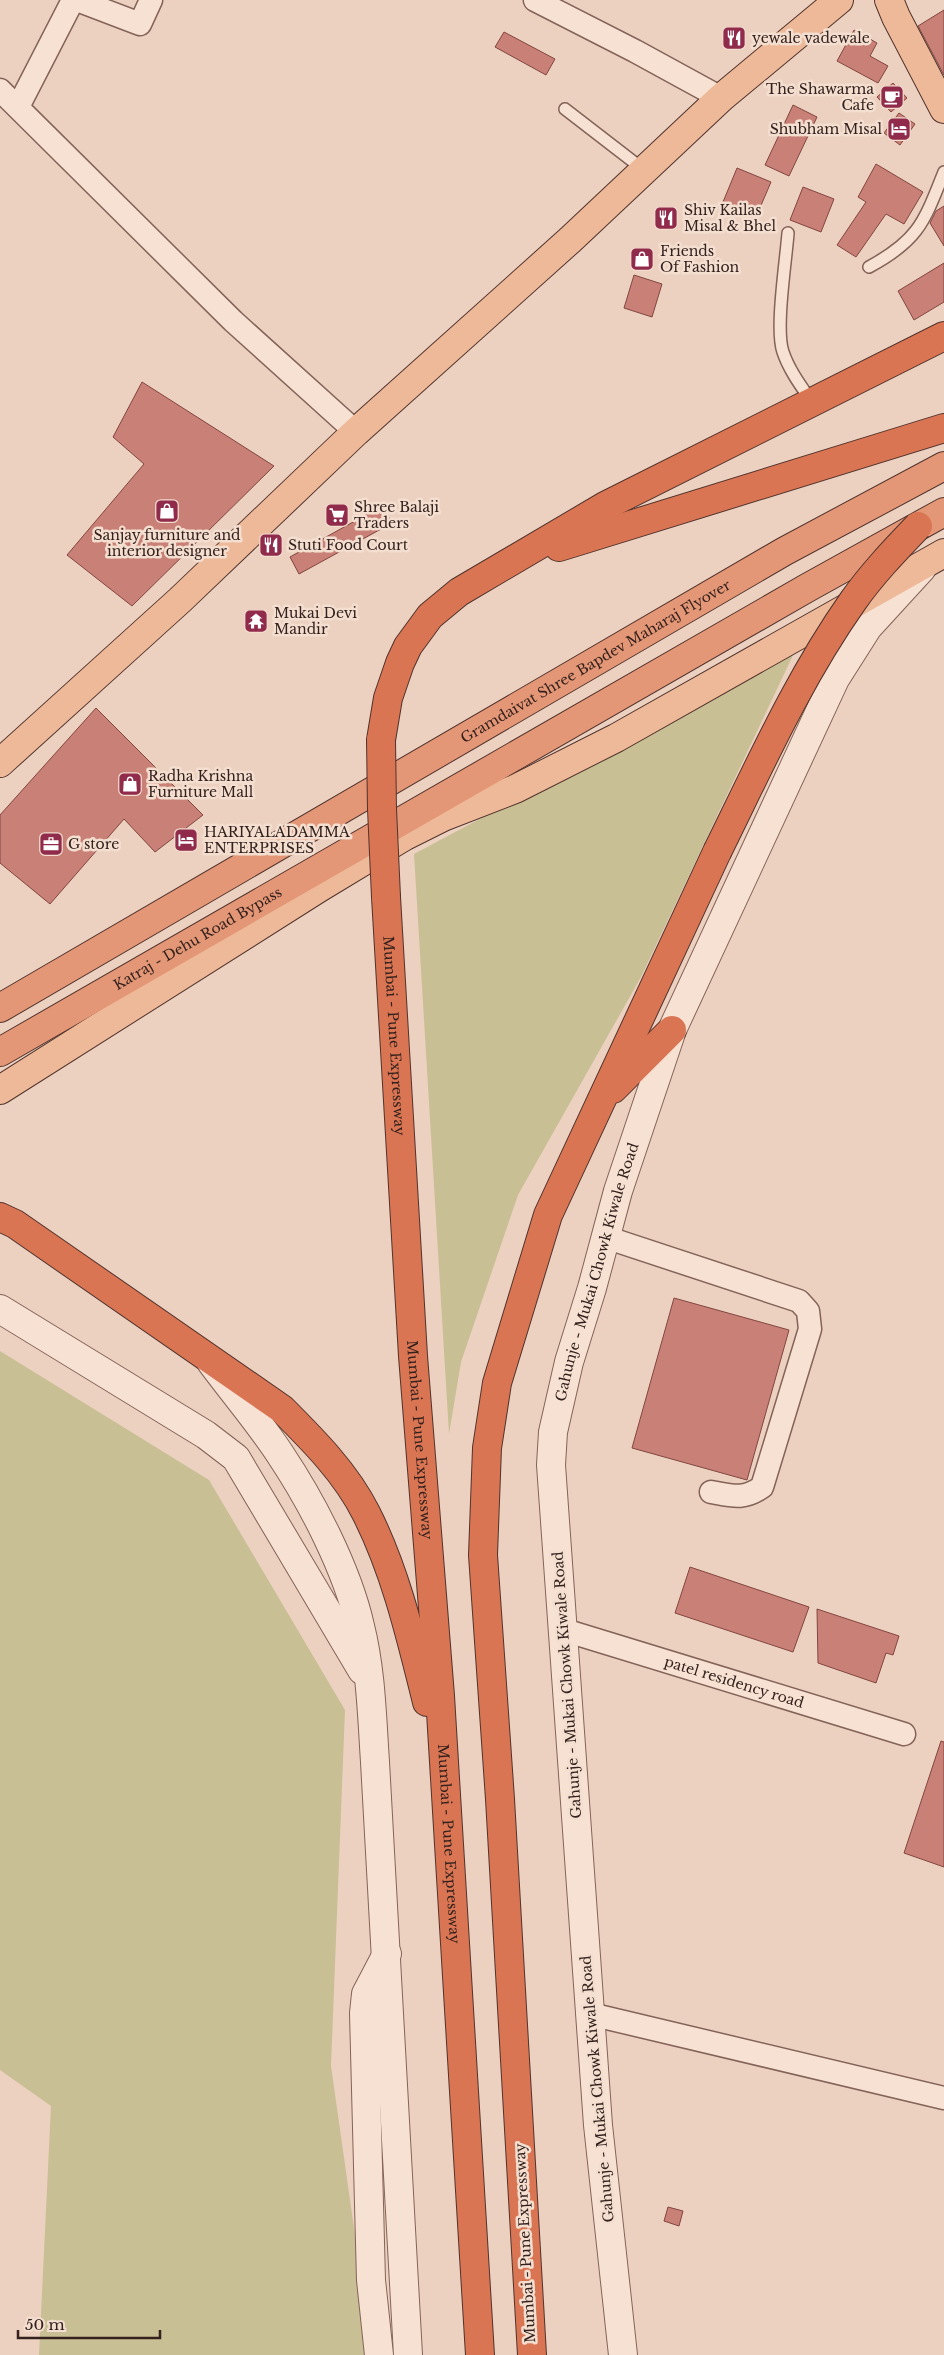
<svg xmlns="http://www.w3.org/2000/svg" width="944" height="2355" viewBox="0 0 944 2355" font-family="'Libre Baskerville',serif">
<rect width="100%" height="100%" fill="#ecd1c0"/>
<g fill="#c9bf94">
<polygon points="795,651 641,977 518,1195 461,1362 449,1434 414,854"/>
<polygon points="0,1351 209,1480 345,1710 331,2066 372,2355 39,2355 51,2106 0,2070"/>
</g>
<g fill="#c88077" stroke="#824640">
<polygon points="944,10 944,75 918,26"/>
<polygon points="854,30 877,43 870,56 888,66 878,83 837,61"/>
<polygon points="504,32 555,59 546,75 495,47"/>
<polygon points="893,83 907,98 891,112 877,97"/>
<polygon points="793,105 817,117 789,176 765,165"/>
<polygon points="899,113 915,124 900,145 884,133"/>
<polygon points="876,164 923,192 904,224 886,214 856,257 837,245 866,202 858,197"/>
<polygon points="737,168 771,182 756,217 723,202"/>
<polygon points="803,187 834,199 821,232 790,220"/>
<polygon points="944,206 944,246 930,223 936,211"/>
<polygon points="944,263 944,302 914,320 898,291"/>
<polygon points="634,275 662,284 652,317 624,308"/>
<polygon points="142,382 274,466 132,606 67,555 144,464 113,437"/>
<polygon points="382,506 392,523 299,574 290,557"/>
<polygon points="96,708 203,815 155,852 124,819 50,904 0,863 0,815"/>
<polygon points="674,1298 789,1330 747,1480 632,1448"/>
<polygon points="690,1567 809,1607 793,1652 675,1613"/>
<polygon points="817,1609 899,1636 893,1655 886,1653 876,1683 818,1663"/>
<polygon points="941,1741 944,1742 944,1867 904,1853"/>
<polygon points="668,2207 683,2211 679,2226 664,2221"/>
</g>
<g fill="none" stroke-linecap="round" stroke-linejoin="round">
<g stroke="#846359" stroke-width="14">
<g id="service">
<polyline points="565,109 644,170"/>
<path d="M788,233C786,261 775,329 783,352C789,370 801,386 812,402"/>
<path d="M869,267C919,240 924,222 944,172"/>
</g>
</g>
<g stroke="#846359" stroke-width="25">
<g id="minor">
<polyline points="77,0 140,24 151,0"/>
<polyline points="535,0 635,51 721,98"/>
<polyline points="0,90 233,321 356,432"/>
<polyline points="18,107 73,0"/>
<path d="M605,1237L799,1301L808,1311L810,1329L762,1487C743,1500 733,1496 711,1492"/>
<path id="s1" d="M564,1630L904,1734"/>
<polyline points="590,2014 944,2098"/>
</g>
</g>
<g stroke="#846359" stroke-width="30">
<g id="tertiary">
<polyline points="0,1309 206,1435 236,1458 362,1670"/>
<path d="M211,1362C234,1393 259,1422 280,1454C312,1502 347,1569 360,1626C371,1670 372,1717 375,1762L408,2355"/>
<polyline points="379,2355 371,2280 364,2013 366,1994 387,1954"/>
<path id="s2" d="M623,2355L598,2125L551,1465L553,1432L569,1362L592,1288L618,1191L672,1030L835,679L868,627L922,568"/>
</g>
</g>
<g stroke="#51332d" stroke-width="30">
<g id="primary">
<polyline points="889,0 896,17 944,109"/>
<polyline points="0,763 180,600 356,432 570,240 721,98 839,0"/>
<polyline points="0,1090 319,888 405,836 443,817 515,789 616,738 944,553"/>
</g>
</g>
<g stroke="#51332d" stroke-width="30">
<g id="trunk">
<path id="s3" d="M0,1008L785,551L944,466"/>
<path id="s4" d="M0,1052L807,588L944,512"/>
</g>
</g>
<g stroke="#51332d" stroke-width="30">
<g id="motorway">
<polyline points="559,547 944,428"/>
<polyline points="381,740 388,698 400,663 408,646 430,616 459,592 605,506 944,336"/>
<path id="s5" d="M386,897L413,1356L440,1696L480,2355"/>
<polyline points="613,1089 672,1030"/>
<path d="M0,1217L15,1224L282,1409C313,1440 346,1473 366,1513C396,1572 411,1638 427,1702"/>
<polyline points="532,2355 500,1799 483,1555 487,1448 497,1383 548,1215 717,852"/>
</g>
</g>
<use href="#service" stroke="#f7e1d2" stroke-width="11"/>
<use href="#minor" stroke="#f7e1d2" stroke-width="22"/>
<use href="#tertiary" stroke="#f7e1d2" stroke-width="28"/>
<use href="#primary" stroke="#eeb998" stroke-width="28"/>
<use href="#trunk" stroke="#e49776" stroke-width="28"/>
<use href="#motorway" stroke="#d97553" stroke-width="28"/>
<g stroke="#51332d" stroke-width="30" stroke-linecap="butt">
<g id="motorway-bridge">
<polyline points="381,740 382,809 386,897"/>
<path d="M717,852C759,767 798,679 853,601C872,574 895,550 918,526"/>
</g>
</g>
<use href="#motorway-bridge" stroke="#d97553" stroke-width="28"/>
</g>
<defs>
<g id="restaurant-square" transform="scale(1.25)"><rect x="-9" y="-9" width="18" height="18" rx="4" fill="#902b4b" stroke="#f3decf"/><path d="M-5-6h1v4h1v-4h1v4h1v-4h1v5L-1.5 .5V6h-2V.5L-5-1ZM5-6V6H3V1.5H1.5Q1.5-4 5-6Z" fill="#fff"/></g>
<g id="cafe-square" transform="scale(1.25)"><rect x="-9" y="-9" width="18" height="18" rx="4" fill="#902b4b" stroke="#f3decf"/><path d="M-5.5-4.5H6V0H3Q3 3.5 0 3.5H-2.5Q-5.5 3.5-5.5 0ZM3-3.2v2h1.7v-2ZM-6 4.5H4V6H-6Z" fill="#fff"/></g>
<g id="hotel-square" transform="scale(1.25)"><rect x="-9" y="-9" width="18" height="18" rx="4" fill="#902b4b" stroke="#f3decf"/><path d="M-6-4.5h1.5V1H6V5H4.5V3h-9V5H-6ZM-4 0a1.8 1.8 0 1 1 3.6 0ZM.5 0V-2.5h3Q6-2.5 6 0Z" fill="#fff"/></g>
<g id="shop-square" transform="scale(1.25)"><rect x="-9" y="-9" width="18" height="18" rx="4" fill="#902b4b" stroke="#f3decf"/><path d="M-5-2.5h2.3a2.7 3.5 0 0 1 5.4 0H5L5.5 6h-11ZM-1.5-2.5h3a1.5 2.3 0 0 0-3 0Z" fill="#fff"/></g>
<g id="supermarket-square" transform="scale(1.25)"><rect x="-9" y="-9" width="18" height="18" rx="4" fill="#902b4b" stroke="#f3decf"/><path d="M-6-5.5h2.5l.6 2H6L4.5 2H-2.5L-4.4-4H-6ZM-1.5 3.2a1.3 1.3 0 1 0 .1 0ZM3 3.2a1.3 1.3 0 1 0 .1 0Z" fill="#fff"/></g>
<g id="temple-square" transform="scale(1.25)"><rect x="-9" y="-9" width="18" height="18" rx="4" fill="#902b4b" stroke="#f3decf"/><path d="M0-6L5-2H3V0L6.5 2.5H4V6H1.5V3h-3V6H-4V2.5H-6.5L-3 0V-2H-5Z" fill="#fff"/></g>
<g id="office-square" transform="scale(1.25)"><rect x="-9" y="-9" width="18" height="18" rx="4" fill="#902b4b" stroke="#f3decf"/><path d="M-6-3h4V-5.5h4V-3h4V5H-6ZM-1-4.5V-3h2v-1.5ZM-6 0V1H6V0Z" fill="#fff"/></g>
</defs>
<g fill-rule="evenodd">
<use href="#restaurant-square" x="734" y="38"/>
<use href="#cafe-square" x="892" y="97"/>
<use href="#hotel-square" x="899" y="129"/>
<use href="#restaurant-square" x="666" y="218"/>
<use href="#shop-square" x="642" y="259"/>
<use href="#shop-square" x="167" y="511"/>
<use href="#supermarket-square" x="337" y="515"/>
<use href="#restaurant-square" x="271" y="545"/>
<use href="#temple-square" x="256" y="621"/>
<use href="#shop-square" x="130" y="784"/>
<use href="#hotel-square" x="186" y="840"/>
<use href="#office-square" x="51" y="844"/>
</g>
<g text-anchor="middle" stroke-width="5" stroke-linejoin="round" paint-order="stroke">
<g font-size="14" fill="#34211d" stroke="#f3decf" text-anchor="start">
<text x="752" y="43">yewale vadewale</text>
<text x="874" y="94" text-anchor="end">The Shawarma<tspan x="874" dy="16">Cafe</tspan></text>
<text x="882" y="134" text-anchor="end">Shubham Misal</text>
<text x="684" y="215">Shiv Kailas<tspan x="684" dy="16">Misal &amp; Bhel</tspan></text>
<text x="660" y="256">Friends<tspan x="660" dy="16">Of Fashion</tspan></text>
<text x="354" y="512">Shree Balaji<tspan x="354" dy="16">Traders</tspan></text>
<text x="167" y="540" text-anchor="middle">Sanjay furniture and<tspan x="167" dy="16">interior designer</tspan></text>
<text x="288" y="550">Stuti Food Court</text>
<text x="274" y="618">Mukai Devi<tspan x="274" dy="16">Mandir</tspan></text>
<text x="148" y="781">Radha Krishna<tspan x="148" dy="16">Furniture Mall</tspan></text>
<text x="204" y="837">HARIYALADAMMA<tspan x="204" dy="16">ENTERPRISES</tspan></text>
<text x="68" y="849">G store</text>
</g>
<g font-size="14" fill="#34211d" stroke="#f3decf">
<text dy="5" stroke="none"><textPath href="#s3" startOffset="689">Gramdaivat Shree Bapdev Maharaj Flyover</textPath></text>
<text dy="5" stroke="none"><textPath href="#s4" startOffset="228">Katraj - Dehu Road Bypass</textPath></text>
<text dy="5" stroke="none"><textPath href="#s5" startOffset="139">Mumbai - Pune Expressway</textPath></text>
<text dy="5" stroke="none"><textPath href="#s2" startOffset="1092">Gahunje - Mukai Chowk Kiwale Road</textPath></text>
<text dy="5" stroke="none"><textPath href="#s5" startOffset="544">Mumbai - Pune Expressway</textPath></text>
<text dy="5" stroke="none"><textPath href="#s1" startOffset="178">patel residency road</textPath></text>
<text transform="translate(567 1685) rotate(-94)" y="5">Gahunje - Mukai Chowk Kiwale Road</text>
<text dy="5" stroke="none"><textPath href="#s5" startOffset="949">Mumbai - Pune Expressway</textPath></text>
<text transform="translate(597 2089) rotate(-95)" y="5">Gahunje - Mukai Chowk Kiwale Road</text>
<text transform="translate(525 2243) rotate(-93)" y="5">Mumbai - Pune Expressway</text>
</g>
</g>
<path d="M18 2330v8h142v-8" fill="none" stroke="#34211d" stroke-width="2.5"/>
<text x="25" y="2330" font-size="15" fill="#34211d" stroke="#f3decf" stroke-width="4" paint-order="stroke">50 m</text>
</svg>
